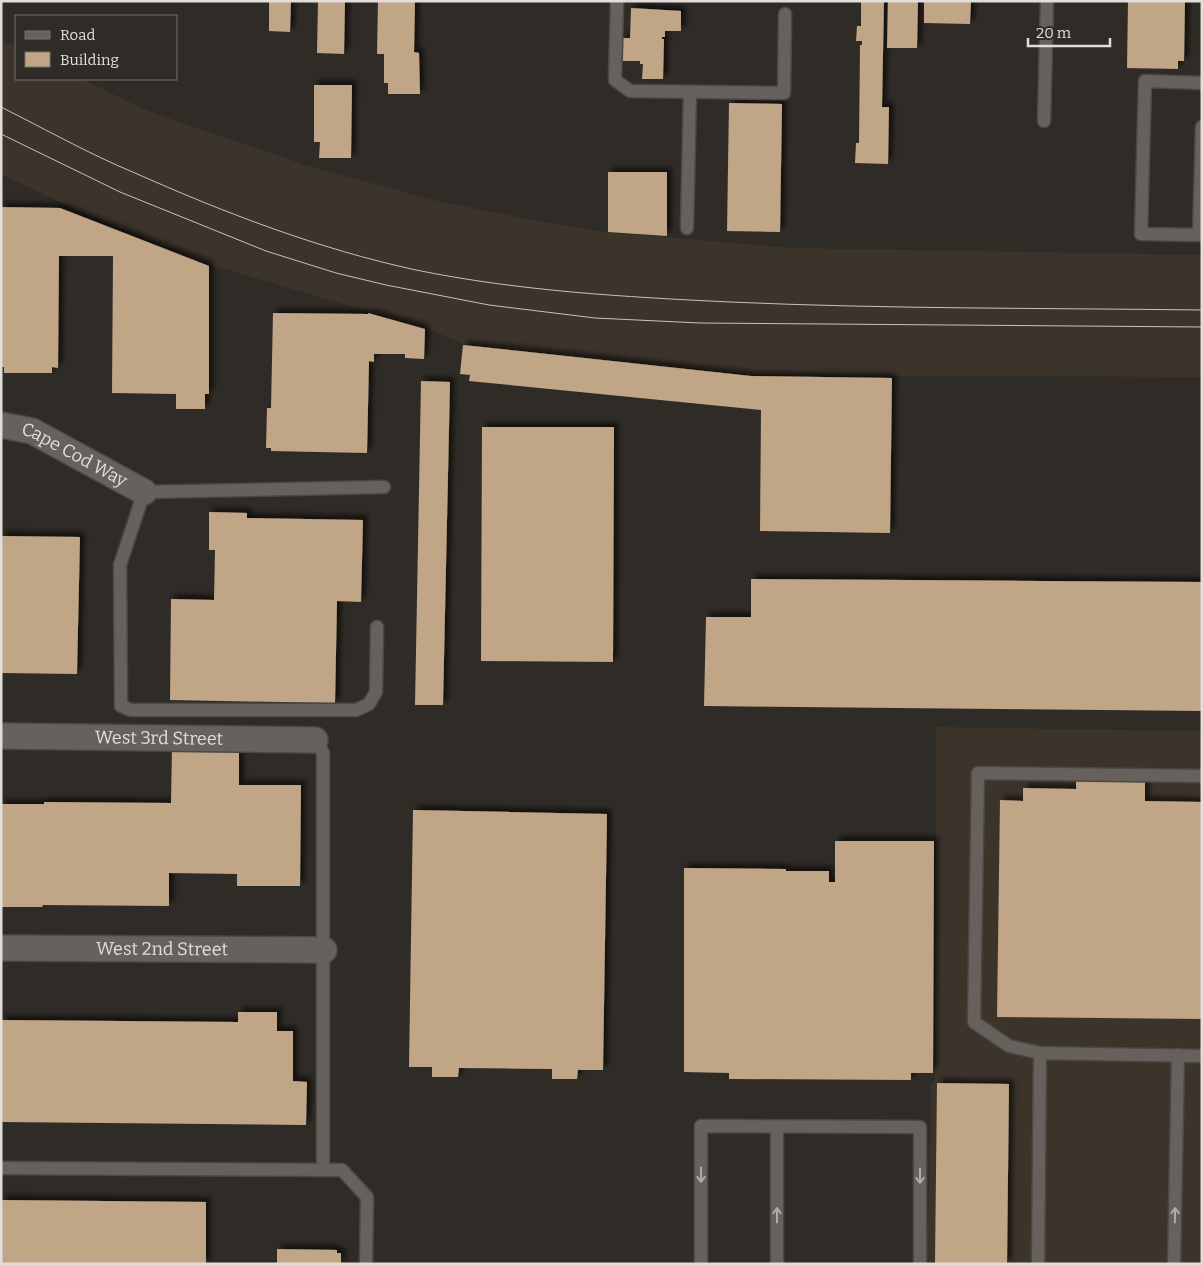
<svg xmlns="http://www.w3.org/2000/svg" width="1203" height="1265" viewBox="0 0 1203 1265" font-family="Bitter,serif">
<defs>
<filter id="shadow"><feDropShadow dx="4.5" dy="-4.5" stdDeviation="2.5" flood-color="#0009"/></filter>
</defs>
<rect width="100%" height="100%" fill="#2f2b26"/>
<g fill="#3c342b">
<polygon points="1,39 16,47 16,79 82,79 145,110 308,166 438,201 517,217 605,232 793,248 1202,255 1202,377 751,375 466,345 426,328 214,266 76,210 1,174"/>
<polygon points="936,727 1202,731 1202,1264 927,1264 931,1084 935,1079"/>
</g>
<g fill="#c0a587" filter="url(#shadow)">
<polygon points="269,1 291,1 290,32 269,31"/>
<polygon points="318,1 345,1 344,54 317,53"/>
<polygon points="378,1 415,1 414,52 419,53 420,94 388,94 388,83 384,83 384,54 377,54"/>
<polygon points="861,1 884,1 882,107 889,107 888,164 855,163 856,143 859,143 860,45 862,45 862,41 856,41 857,26 861,26"/>
<polygon points="888,1 918,1 917,48 887,48"/>
<polygon points="924,1 971,1 970,24 924,23"/>
<polygon points="1128,1 1185,1 1184,61 1178,61 1178,69 1127,68"/>
<polygon points="631,8 681,11 681,31 665,31 665,37 662,37 662,39 664,39 663,79 642,79 643,64 640,64 640,61 623,61 623,38 630,38"/>
<polygon points="314,85 352,85 351,158 319,158 320,142 314,142"/>
<polygon points="729,103 782,104 780,232 727,231"/>
<polygon points="608,172 667,172 667,236 608,232"/>
<polygon points="1,207 60,208 209,266 209,394 205,394 205,409 176,409 176,394 112,393 113,256 59,256 58,368 52,367 52,373 4,373 4,367 1,367"/>
<polygon points="273,313 368,314 368,313 425,329 424,359 405,358 405,354 374,354 374,362 369,361 367,453 271,451 271,448 266,448 267,408 271,408"/>
<polygon points="463,345 751,376 892,378 890,533 760,531 761,410 469,381 470,375 460,374"/>
<polygon points="421,381 450,382 443,705 415,705"/>
<polygon points="482,427 614,427 613,662 481,661"/>
<polygon points="209,512 247,513 247,518 363,520 361,602 337,601 335,703 170,700 171,599 214,600 215,550 209,550"/>
<polygon points="1,536 80,537 77,674 1,673"/>
<polygon points="751,579 1202,582 1202,711 704,706 706,617 751,617"/>
<polygon points="172,747 239,747 239,785 301,785 300,886 237,886 237,874 169,873 169,906 43,905 42,907 1,907 1,804 44,804 44,802 171,803"/>
<polygon points="1076,778 1145,780 1145,801 1202,802 1202,1019 997,1017 1000,800 1023,801 1023,788 1076,789"/>
<polygon points="413,810 607,814 603,1070 578,1070 577,1079 552,1079 552,1069 459,1068 458,1077 432,1077 432,1067 409,1067"/>
<polygon points="835,841 934,841 933,1073 911,1073 911,1080 729,1079 729,1073 684,1072 684,868 786,869 786,871 829,871 829,882 835,882"/>
<polygon points="238,1012 277,1012 277,1031 293,1031 293,1081 307,1082 306,1125 1,1122 1,1020 238,1022"/>
<polygon points="937,1083 1009,1084 1007,1264 935,1264"/>
<polygon points="1,1200 206,1202 206,1264 1,1264"/>
<polygon points="277,1249 337,1250 337,1253 341,1253 341,1264 277,1264"/>
</g>
<g fill="none" stroke-linecap="round" stroke-linejoin="round">
<g stroke="#4b4844" stroke-width="15">
<g id="lane">
<polyline points="617,1 615,80 630,91 784,93 785,14"/>
<polyline points="1202,83 1145,81 1141,234 1199,235 1202,127"/>
<polyline points="1044,121 1047,1"/>
<polyline points="687,228 690,92"/>
<polyline points="377,627 376,692 369,704 356,710 131,710 121,706 120,565 144,492 384,487"/>
<polyline points="315,740 323,753 323,1170"/>
<polyline points="1040,1053 1009,1046 974,1022 978,773 1202,776"/>
<polyline points="1,1168 342,1170 367,1197 366,1264"/>
<polyline points="701,1264 701,1126 920,1127 920,1264"/>
<polyline points="777,1264 777,1127"/>
<polyline points="1038,1264 1040,1053 1202,1056"/>
<polyline points="1174,1264 1178,1055"/>
</g>
</g>
<g stroke="#4b4844" stroke-width="28">
<g id="street">
<path id="s1" d="M1,425L32,431L144,492"/>
<path id="s2" d="M1,736L315,740"/>
<path id="s3" d="M1,948L324,950"/>
</g>
</g>
<use href="#lane" stroke="#66615c" stroke-width="12"/>
<use href="#street" stroke="#66615c" stroke-width="25"/>
<g stroke="#c5c2be" stroke-width="1">
<path d="M1,107C45,129 89,154 135,173C225,213 319,249 416,270C519,291 625,297 730,302C887,309 1045,308 1202,310"/>
<polyline points="1,134 120,192 266,251 336,273 386,285 489,305 595,318 700,323 1202,327"/>
</g>
</g>
<defs><path id="oneway-shaft" d="M-6 0H5M1.5-3L5.5 0L1.5 3" fill="none" stroke-width="1.6" stroke-linecap="round" stroke-linejoin="round" transform="scale(1.25)"/></defs>
<g stroke="#afaba8">
<use href="#oneway-shaft" transform="translate(701 1175) rotate(90)"/>
<use href="#oneway-shaft" transform="translate(920 1176) rotate(90)"/>
<use href="#oneway-shaft" transform="translate(777 1215) rotate(-90)"/>
<use href="#oneway-shaft" transform="translate(1175 1215) rotate(-89)"/>
</g>
<g text-anchor="middle" stroke-width="5" stroke-linejoin="round" paint-order="stroke">
<g font-size="18" fill="#e0ddda" stroke="#2f2b26">
<text dy="6" stroke="none"><textPath href="#s1" startOffset="80">Cape Cod Way</textPath></text>
<text dy="6" stroke="none"><textPath href="#s2" startOffset="158">West 3rd Street</textPath></text>
<text dy="6" stroke="none"><textPath href="#s3" startOffset="161">West 2nd Street</textPath></text>
</g>
</g>
<rect width="1203" height="1265" fill="none" stroke="#e0ddda" stroke-width="5"/>
<rect x="15" y="15" width="162" height="65" fill="#2f2b26" stroke="#76726e"/>
<rect x="25" y="31" width="25" height="8" fill="#66615c" stroke="#76726e"/>
<text x="60" y="40" font-size="15" fill="#e0ddda">Road</text>
<rect x="25" y="52" width="25" height="15" fill="#c0a587" stroke="#76726e"/>
<text x="60" y="65" font-size="15" fill="#e0ddda">Building</text>
<path d="M1028 38v8h82v-8" fill="none" stroke="#e0ddda" stroke-width="2.5"/>
<text x="1036" y="38" font-size="15" fill="#e0ddda" stroke="#2f2b26" stroke-width="4" paint-order="stroke">20 m</text>
</svg>
